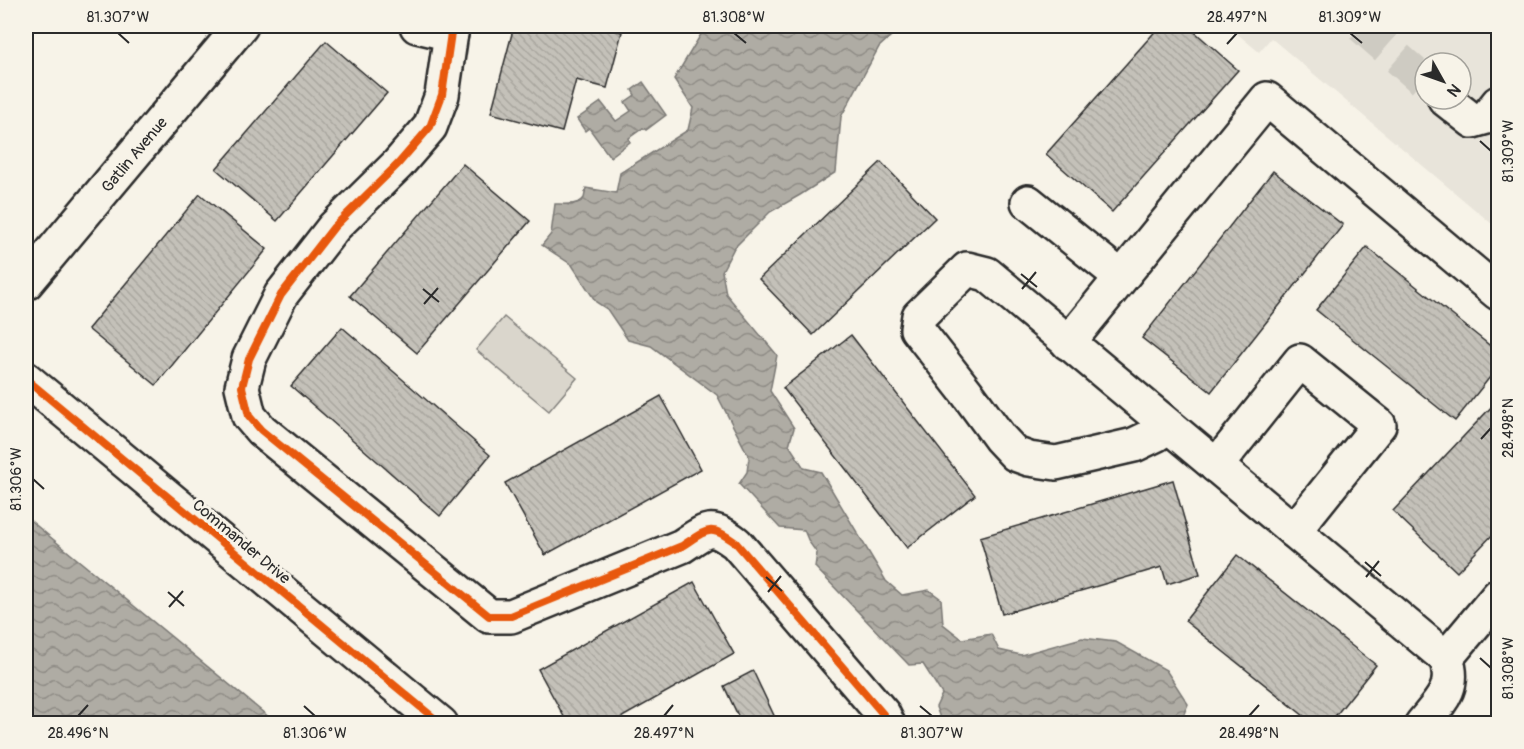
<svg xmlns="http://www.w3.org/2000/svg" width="1524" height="749" viewBox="0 0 1524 749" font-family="Pangolin,sans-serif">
<defs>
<pattern id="water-waves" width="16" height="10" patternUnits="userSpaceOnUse" patternTransform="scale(1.5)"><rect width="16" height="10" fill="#afaca4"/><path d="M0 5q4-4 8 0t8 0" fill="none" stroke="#8f8c86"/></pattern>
<pattern id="building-back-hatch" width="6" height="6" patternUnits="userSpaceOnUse" patternTransform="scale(1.5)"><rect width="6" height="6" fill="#c4c1b9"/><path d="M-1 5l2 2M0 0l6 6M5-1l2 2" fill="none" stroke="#a9a69f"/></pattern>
</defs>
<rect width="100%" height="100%" fill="#f7f3e8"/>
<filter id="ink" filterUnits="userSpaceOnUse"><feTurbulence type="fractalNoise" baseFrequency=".0167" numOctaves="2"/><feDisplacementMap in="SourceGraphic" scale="12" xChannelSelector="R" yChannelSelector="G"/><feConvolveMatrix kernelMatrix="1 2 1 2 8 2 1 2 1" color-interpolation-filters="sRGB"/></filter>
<g filter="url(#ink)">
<path fill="#e8e4da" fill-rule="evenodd" d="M1228,26H1498V229L1271,38L1259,52ZM1425,63H1461V99H1425Z"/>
<polygon fill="#dad6cc" stroke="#82807c" stroke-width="1.5" points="504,317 577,378 549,411 476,350"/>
<g fill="url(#water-waves)" stroke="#7a7874" stroke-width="1.5">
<path d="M706,26H902L879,47L841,117L836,172L800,195L770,212L734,248L722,271L726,294L777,355L770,391L794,428L789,445L804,468L821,472L886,581L902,595L929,590L941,599L943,624L962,639L991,634L999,650L1021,655L1082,638L1116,642L1166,670L1188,704L1180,723H942L936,707L942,694L923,664L909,665L815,567L817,553L809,542L804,530L780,528L739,484L747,472L749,457L717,395L651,346L628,340L607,309L596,302L572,265L542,245L551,234L555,204C563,204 579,206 584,198C585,195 585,191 586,188L616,193L620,173L688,130L693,108L674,79Z"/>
<polygon points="643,82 666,115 646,130 643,128 629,138 630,142 610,157 589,128 585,131 577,119 601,102 616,121 631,111 625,102 635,95 632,90"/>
<polygon points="26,517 276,723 26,723"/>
</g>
<g fill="url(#building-back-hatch)" stroke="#2b2b2b" stroke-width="1.5">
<polygon points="514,26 597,26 622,32 607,88 576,80 562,132 491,113"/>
<polygon points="1160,26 1188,26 1238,70 1112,212 1046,154"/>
<polygon points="326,41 387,93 277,221 216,169"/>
<polygon points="881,162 935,218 813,335 759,279"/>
<polygon points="463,164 530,221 417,353 350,296"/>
<polygon points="1273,171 1343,225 1211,392 1142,338"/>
<polygon points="200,194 267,249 156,385 88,329"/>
<polygon points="1367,247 1498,352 1498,367 1455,421 1316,310"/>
<polygon points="342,327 490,455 440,516 291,386"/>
<polygon points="851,335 975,495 907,548 783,388"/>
<polygon points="661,396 701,469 545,555 505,483"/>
<polygon points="1498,400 1498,529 1457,572 1393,511"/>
<polygon points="1173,480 1200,574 1167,584 1162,567 1002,614 980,537"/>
<polygon points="1237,555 1376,665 1329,724 1314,724 1185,621"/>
<polygon points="694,582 734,654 610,724 568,724 538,669"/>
<polygon points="753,671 778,724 742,724 724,686"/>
</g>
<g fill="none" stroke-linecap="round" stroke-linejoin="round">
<polyline stroke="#cecbc2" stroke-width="33" stroke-dasharray="33 16" stroke-linecap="butt" points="1361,26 1425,82"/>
<g stroke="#2b2b2b" stroke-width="38">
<g id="minor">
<polyline points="417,26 451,34"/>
<path d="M452,26L442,95L430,127L398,164L334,227L281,295L249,359L242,387L249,416L261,430L489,616H511L682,546C708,529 710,524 736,543L883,714L888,724"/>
<polyline points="1445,99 1473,121 1487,117 1498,103"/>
<polyline points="1028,202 1121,277"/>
<path id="s1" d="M26,283L241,26"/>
<polyline points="1068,343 1267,99 1498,293"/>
<polyline points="26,379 441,724"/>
<path d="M1168,426L1157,434L1134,445L1056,463L1029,459L1015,454L1000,438L967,393L917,329L919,316L967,269L987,274L1446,658C1457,688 1440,702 1422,724"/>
<polyline points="1216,466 1300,361 1379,425 1294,531"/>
<polyline points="1446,658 1498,596"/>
</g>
</g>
<use href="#minor" stroke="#f7f3e8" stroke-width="33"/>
<g stroke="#f7f3e8" stroke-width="11">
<g id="cycleway">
<path d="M452,26L442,95L430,127L398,164L334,227L281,295L249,359L242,387L249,416L261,430L489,616H511L682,546C708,529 710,524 736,543L883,714L888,724"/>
<polyline points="26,379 441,724"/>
</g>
</g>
<use href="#cycleway" stroke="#e8590c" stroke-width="8"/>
</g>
</g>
<path fill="none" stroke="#2b2b2b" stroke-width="2" d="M118,33L129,43M734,33L746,43M1350,33L1362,43M1227,44L1237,33M1480,141L1491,151M1021,274L1037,287M423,289L439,302M1022,289L1036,272M424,304L438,288M1481,439L1491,428M33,479L44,489M1365,562L1381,576M766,577L782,591M1366,577L1379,561M168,592L184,606M768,592L781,576M169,607L183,591M1480,658L1491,668M304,706L315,716M920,706L932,716M78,716L88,705M664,716L673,705M1249,716L1259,705"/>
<g text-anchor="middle" stroke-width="6" stroke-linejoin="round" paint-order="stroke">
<g font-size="16" fill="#2b2b2b" stroke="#f7f3e8">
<text dy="6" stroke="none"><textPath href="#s1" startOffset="168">Gatlin Avenue</textPath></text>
<text transform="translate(242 541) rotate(40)" y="6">Commander Drive</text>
</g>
</g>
<rect width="1524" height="749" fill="none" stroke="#f7f3e8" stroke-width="66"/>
<g transform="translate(1443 81) rotate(130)"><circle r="28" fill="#f7f3e8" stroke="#a5a39c" stroke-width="1.5"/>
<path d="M0-4.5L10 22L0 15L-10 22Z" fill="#2b2b2b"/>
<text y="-9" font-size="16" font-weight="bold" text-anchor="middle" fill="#2b2b2b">N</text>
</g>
<rect x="33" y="33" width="1458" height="683" fill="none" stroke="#2b2b2b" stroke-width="2"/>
<g font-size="15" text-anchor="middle" fill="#2b2b2b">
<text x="118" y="22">81.307°W</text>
<text x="734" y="22">81.308°W</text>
<text x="1237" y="22">28.497°N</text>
<text x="1350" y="22">81.309°W</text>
<text transform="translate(1508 151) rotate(-90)" y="5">81.309°W</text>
<text transform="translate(1508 428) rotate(-90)" y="5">28.498°N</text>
<text transform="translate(16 479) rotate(-90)" y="5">81.306°W</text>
<text transform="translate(1508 668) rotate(-90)" y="5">81.308°W</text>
<text x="78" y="738">28.496°N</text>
<text x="315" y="738">81.306°W</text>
<text x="664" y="738">28.497°N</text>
<text x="932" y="738">81.307°W</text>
<text x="1249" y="738">28.498°N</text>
</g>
</svg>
